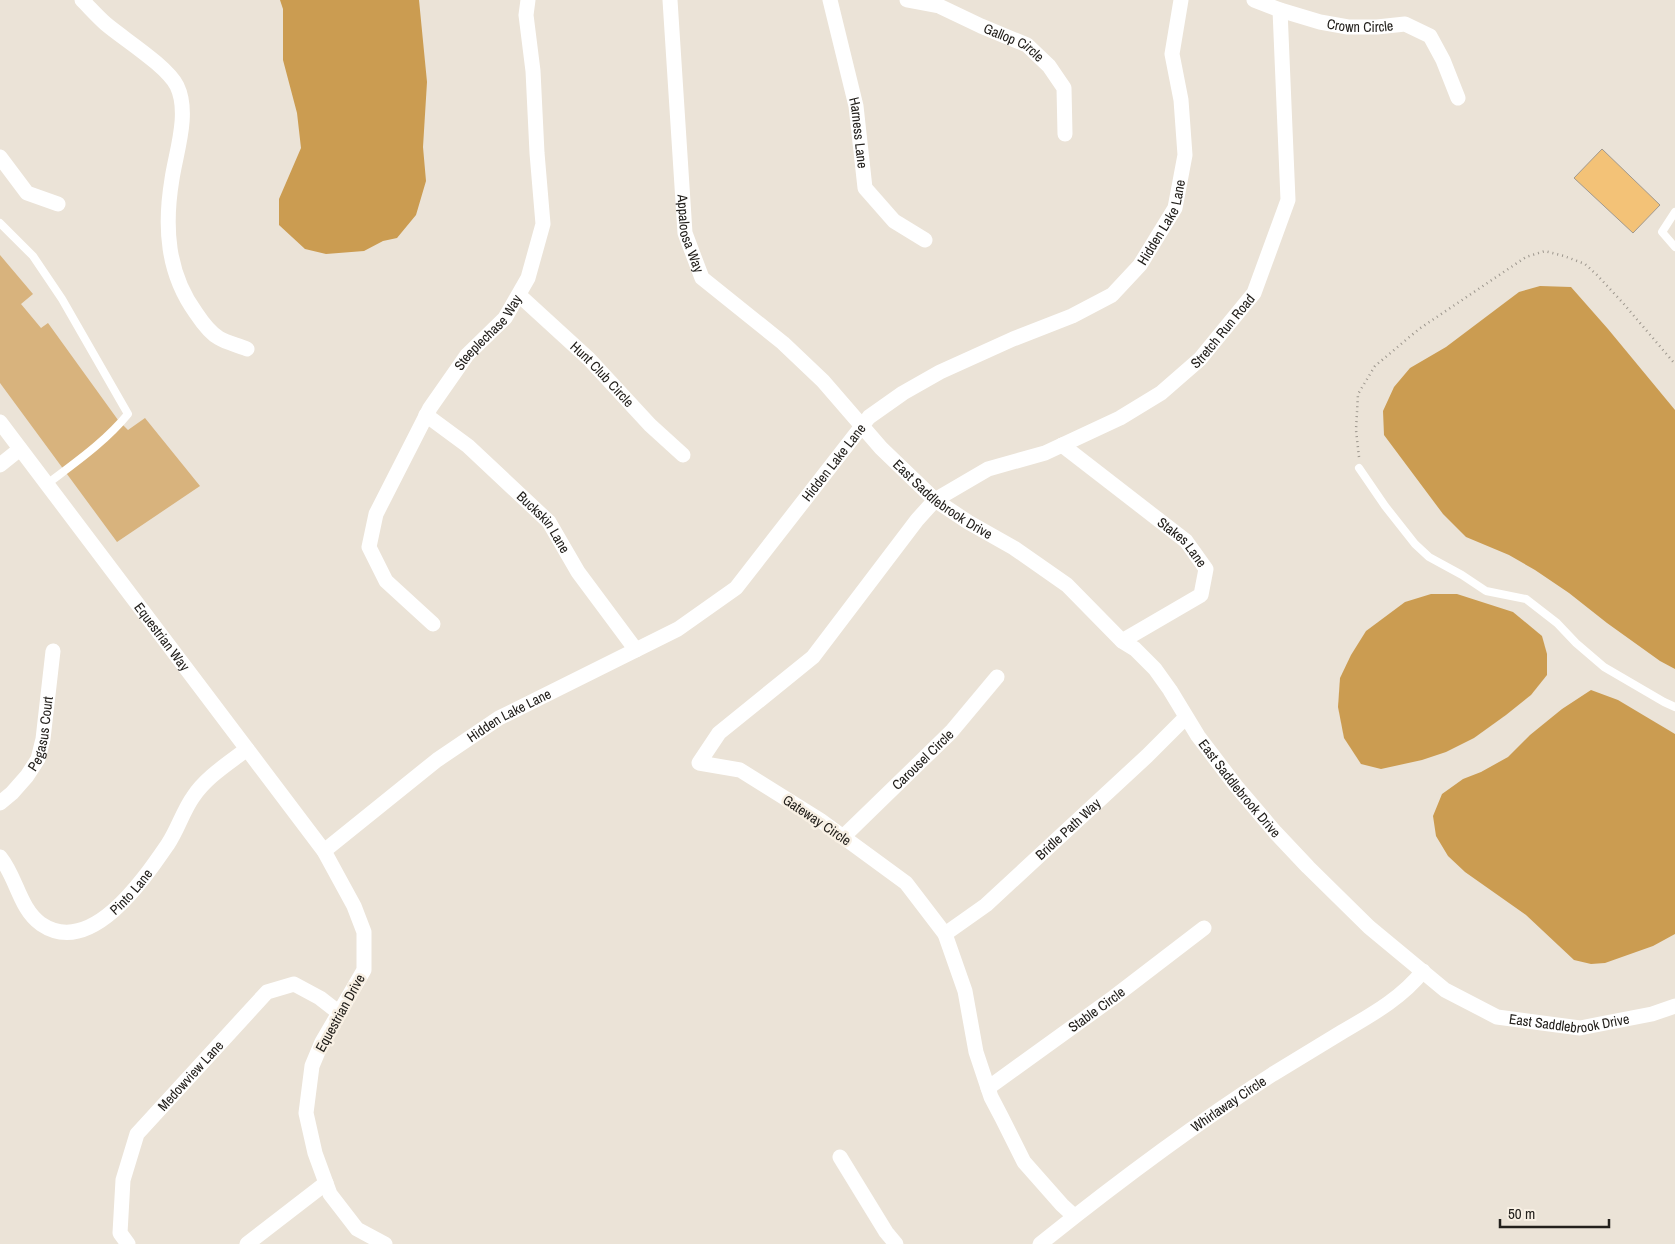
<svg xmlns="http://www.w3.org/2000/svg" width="1675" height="1244" viewBox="0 0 1675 1244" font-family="'Archivo Narrow',sans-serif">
<rect width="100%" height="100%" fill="#ebe3d7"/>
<polygon fill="#d8b37d" points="0,255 33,294 21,304 41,328 48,323 118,420 128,430 145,418 200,486 117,542 0,383"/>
<g fill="#cb9c51">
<polygon points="280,0 419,0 427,82 423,147 426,181 416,215 397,238 383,241 364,251 326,254 305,249 279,225 279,199 301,148 297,113 283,60 283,9"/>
<polygon points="1540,286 1571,287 1608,329 1675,410 1675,669 1660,661 1607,623 1569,593 1535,570 1509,555 1466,537 1443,514 1384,435 1383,411 1394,387 1410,368 1446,347 1519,292"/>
<polygon points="1431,594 1457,594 1513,612 1542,636 1547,654 1547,675 1531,695 1506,715 1474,738 1446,752 1422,760 1381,769 1361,764 1344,738 1338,707 1340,678 1351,655 1366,631 1405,602"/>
<polygon points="1591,690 1618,700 1675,734 1675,934 1653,946 1605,963 1591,964 1574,960 1526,915 1465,872 1448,856 1436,836 1433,816 1442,794 1463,779 1481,772 1508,757 1530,735 1562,709"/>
</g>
<polygon fill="#f3c277" stroke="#a1998e" points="1602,149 1660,205 1633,233 1574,178"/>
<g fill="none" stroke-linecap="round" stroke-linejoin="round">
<polyline stroke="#9c968d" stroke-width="2.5" stroke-dasharray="1 4" stroke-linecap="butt" points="1359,457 1356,430 1358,394 1375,366 1419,329 1526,257 1545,251 1564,256 1585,264 1597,275 1623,303 1675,364"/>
<g stroke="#fff" stroke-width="8">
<polyline points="1675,212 1662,232 1675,247"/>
<path d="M0,223L33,256L62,299L128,414C105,442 76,462 47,484"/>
<polyline points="1359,468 1385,506 1415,544 1429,557 1462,575 1486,591 1526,599 1557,623 1576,643 1604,667 1664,702 1675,707"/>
</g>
<g stroke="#fff" stroke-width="15">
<path d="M82,0C90,8 98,17 106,24C125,40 167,66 177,86C190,113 176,152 172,179C164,227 167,273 196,313C202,322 210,333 219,338C227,343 238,345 247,349"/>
<path id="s1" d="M670,0L685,233L702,278L783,343L823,381L881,448L935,500L968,522L1014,548L1067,585L1122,641L1135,649L1155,669L1170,690L1198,736L1236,786L1275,832L1308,867L1369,927L1445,990L1497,1017L1580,1028L1652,1014L1675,1006"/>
<path id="s2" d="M830,0L856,106L865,188L894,221L925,240"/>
<path id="s3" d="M907,0L939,6L981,26L1027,45L1049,66L1064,88L1065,134"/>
<path id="s4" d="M1254,0L1280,10L1320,22L1348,27H1377L1405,24L1430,36L1443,60L1458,98"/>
<polyline points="0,157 27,193 58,204"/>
<path id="s5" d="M519,295L589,359L650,425L683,455"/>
<path id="s6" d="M426,415L468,446L549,522L578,572L636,650"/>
<path id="s7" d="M0,422L324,851L354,906L364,932V970L322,1042L312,1066L306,1113L315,1153L330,1194L357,1229L385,1244"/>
<path id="s8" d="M1062,445L1186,541L1206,569L1201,595L1122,641"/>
<polyline points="0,465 20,449"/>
<path id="s9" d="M433,624L386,581L369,547L376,514L430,408L467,355L505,318L528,278L543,224L537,153L533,71L526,15L528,0"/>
<path id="s10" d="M0,803L12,793L27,776L38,759L43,739L53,651"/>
<path id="s11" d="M843,837L951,732L997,677"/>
<path id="s12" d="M324,851L437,760L499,718L678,629L736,588L869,417L903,393L940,372L1013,339L1072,316L1112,295L1140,265L1175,208L1185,155L1181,100L1172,54L1181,0"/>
<path id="s13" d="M0,857C17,878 19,908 41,924C91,958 144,879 168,844C178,829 183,811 193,797C206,777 229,763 247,749"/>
<path id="s14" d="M945,934L986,905L1147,756L1186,717"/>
<path id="s15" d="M988,1088L1114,997L1204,928"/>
<polyline points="840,1157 886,1232 896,1244"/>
<path id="s16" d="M1074,1216L1062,1205L1024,1162L1002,1118L991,1097L976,1052L965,991L945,934L906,883L820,820L740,770L699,763L719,733L813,657L917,520L935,500L988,469L1045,453L1120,418L1161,393L1200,359L1254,293L1288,200L1280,10"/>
<path id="s17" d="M128,1244L120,1233L123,1180L137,1134L267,992L294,984L320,998L338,1012"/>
<polyline points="247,1244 326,1183"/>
<path id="s18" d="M1040,1244C1115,1184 1192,1126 1273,1074C1296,1060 1319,1046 1342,1032C1371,1015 1402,998 1423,971"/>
</g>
</g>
<g text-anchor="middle" stroke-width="5" stroke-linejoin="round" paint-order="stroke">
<g font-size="14" fill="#23201c" stroke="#f8f0e4">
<text dy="5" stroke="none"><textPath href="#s4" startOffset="110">Crown Circle</textPath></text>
<text dy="5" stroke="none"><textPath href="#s3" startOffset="116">Gallop Circle</textPath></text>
<text dy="5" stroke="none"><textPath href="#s2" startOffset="136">Harness Lane</textPath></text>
<text dy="5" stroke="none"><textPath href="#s12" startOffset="1070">Hidden Lake Lane</textPath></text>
<text dy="5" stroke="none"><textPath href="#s1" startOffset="235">Appaloosa Way</textPath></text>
<text dy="5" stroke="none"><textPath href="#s16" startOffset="1318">Stretch Run Road</textPath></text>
<text dy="5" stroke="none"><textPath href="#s9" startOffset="350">Steeplechase Way</textPath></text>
<text dy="5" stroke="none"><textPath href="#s5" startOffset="115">Hunt Club Circle</textPath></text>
<text dy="5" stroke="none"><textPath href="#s12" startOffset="650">Hidden Lake Lane</textPath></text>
<text dy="5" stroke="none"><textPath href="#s1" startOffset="610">East Saddlebrook Drive</textPath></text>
<text dy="5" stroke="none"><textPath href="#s6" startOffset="160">Buckskin Lane</textPath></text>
<text dy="5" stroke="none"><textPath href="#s8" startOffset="155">Stakes Lane</textPath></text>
<text dy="5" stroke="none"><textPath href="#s7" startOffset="269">Equestrian Way</textPath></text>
<text dy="5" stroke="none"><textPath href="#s12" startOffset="230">Hidden Lake Lane</textPath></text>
<text dy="5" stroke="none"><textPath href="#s10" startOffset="84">Pegasus Court</textPath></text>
<text dy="5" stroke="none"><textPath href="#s11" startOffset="111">Carousel Circle</textPath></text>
<text dy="5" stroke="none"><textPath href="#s1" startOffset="1030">East Saddlebrook Drive</textPath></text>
<text transform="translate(817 820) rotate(34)" y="5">Gateway Circle</text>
<text dy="5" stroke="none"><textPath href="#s14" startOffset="162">Bridle Path Way</textPath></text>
<text dy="5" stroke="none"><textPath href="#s13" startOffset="185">Pinto Lane</textPath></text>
<text dy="5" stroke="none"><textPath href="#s15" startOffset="134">Stable Circle</textPath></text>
<text transform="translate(340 1013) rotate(-61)" y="5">Equestrian Drive</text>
<text dy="5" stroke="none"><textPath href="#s1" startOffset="1450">East Saddlebrook Drive</textPath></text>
<text dy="5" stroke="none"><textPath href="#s17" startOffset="194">Medowview Lane</textPath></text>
<text dy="5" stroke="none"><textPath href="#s18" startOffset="235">Whirlaway Circle</textPath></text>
</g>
</g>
<path d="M1500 1219v8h109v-8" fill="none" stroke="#23201c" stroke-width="2.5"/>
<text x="1508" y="1219" font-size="15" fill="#23201c" stroke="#f8f0e4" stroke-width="4" paint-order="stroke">50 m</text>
</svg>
